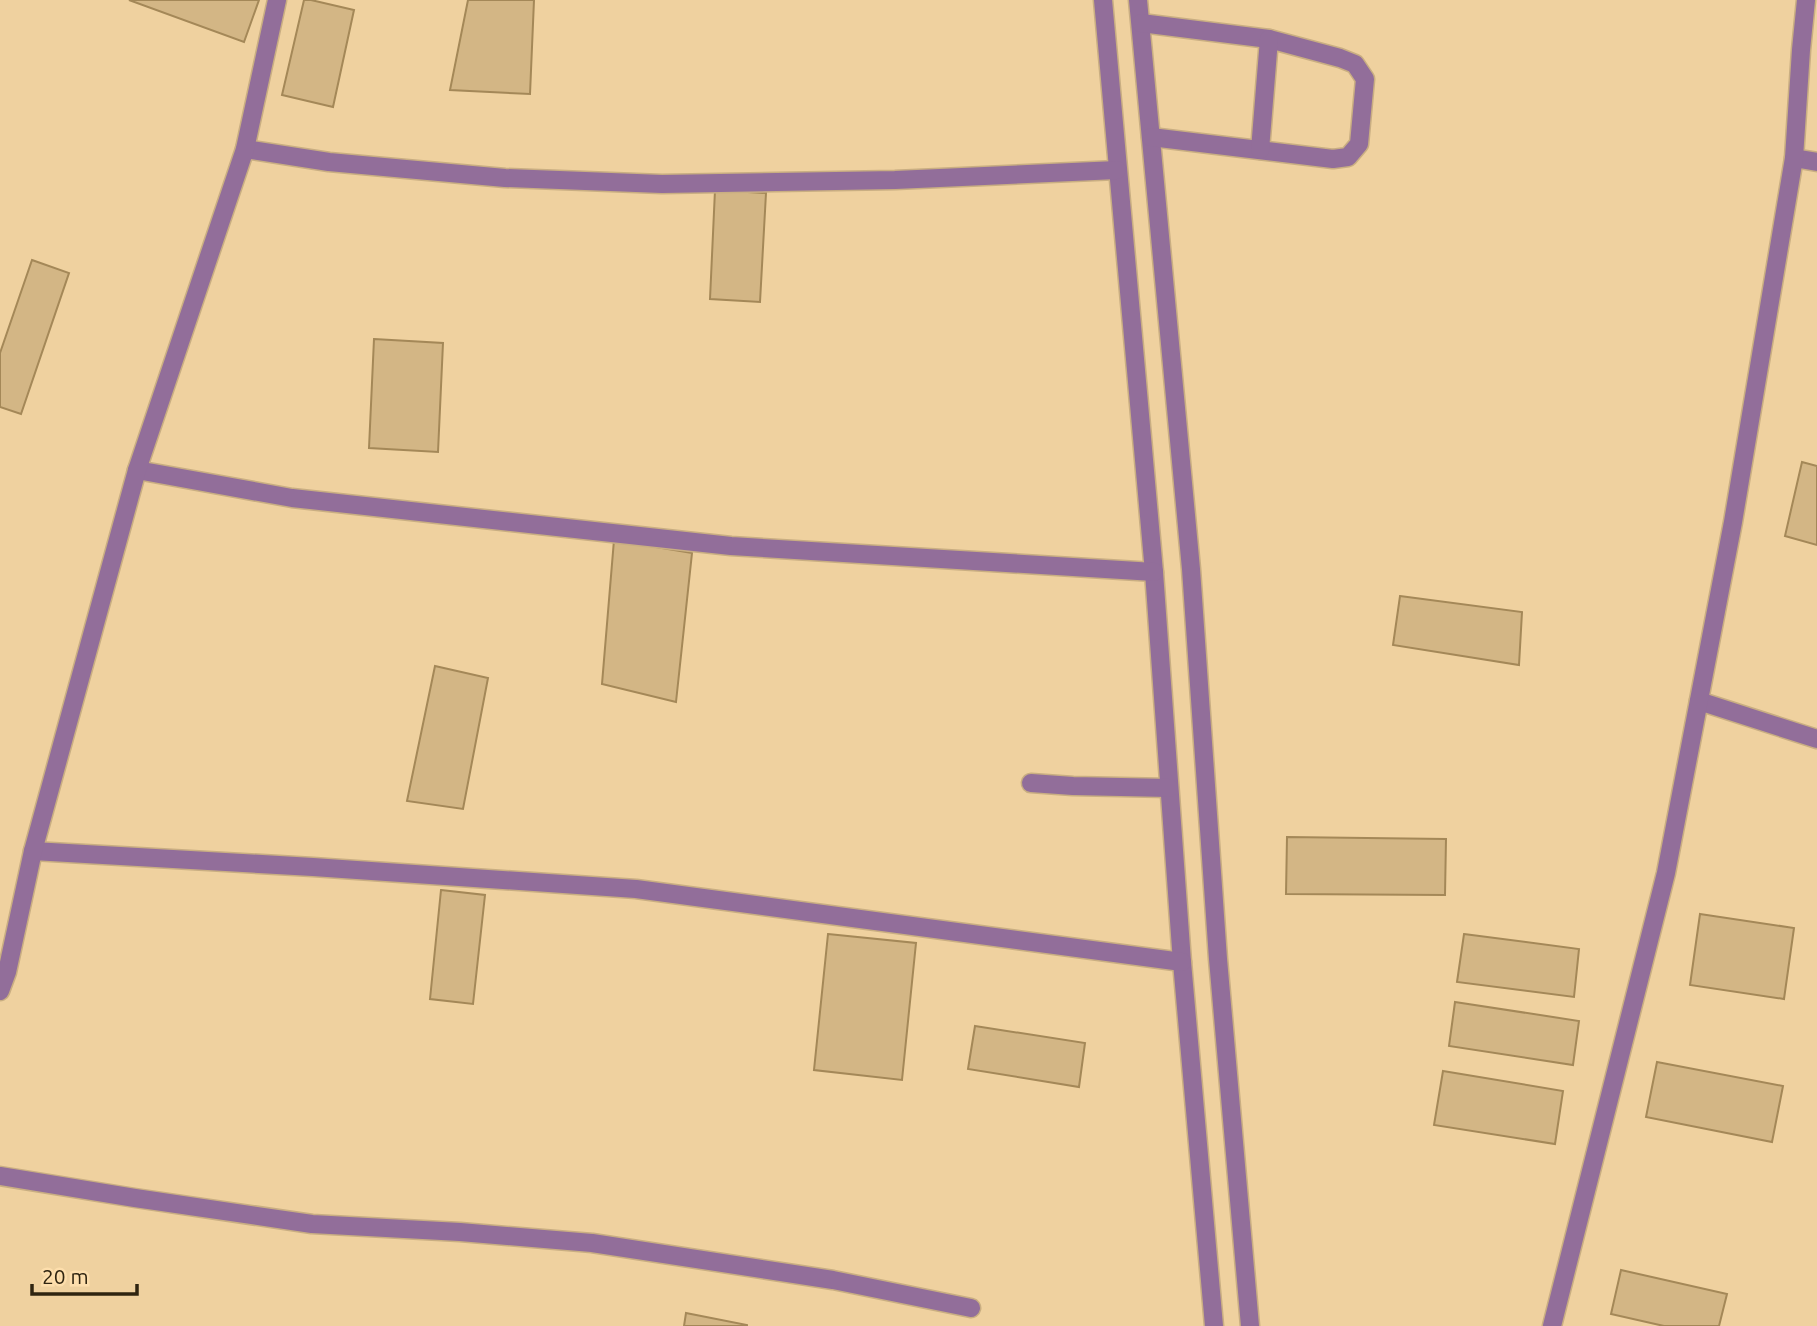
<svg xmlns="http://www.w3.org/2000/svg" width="1817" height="1326" viewBox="0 0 1817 1326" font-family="Ubuntu,sans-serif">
<rect width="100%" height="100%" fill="#efd19f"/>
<g fill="#d3b685" stroke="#a48858" stroke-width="2">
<polygon points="129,0 259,0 244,42"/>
<polygon points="304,0 311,0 354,10 333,107 282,95"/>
<polygon points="468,0 534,0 530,94 450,90"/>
<polygon points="715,190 766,193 760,302 710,299"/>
<polygon points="32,260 69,273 21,414 0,407 0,353"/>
<polygon points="374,339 443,343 438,452 369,448"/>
<polygon points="1802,462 1817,466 1817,545 1785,536"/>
<polygon points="614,540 692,553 676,702 602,684"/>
<polygon points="1400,596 1522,612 1519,665 1393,645"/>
<polygon points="435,666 488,678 463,809 407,801"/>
<polygon points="1287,837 1446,839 1445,895 1286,894"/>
<polygon points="441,890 485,895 473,1004 430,999"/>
<polygon points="1700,914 1794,928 1784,999 1690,985"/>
<polygon points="828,934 916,943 902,1080 814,1070"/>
<polygon points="1464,934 1579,949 1574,997 1457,982"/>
<polygon points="1455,1002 1579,1021 1573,1065 1449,1046"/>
<polygon points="975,1026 1085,1043 1079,1087 968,1069"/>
<polygon points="1657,1062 1783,1086 1772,1142 1646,1117"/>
<polygon points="1443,1071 1563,1091 1555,1144 1434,1125"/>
<polygon points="1621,1270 1727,1294 1719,1326 1664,1326 1611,1314"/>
<polygon points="686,1313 747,1325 747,1326 684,1326"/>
</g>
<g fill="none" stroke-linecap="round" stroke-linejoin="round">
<g stroke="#c9ae82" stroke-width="21">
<g id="minor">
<polyline points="1103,0 1154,572 1182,962 1214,1326"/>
<polyline points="1138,0 1191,569 1218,959 1250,1326"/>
<polyline points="1141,23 1269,39 1340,58 1355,64 1365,79 1359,144 1348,157 1333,159 1151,137"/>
<polyline points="245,149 329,162 505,178 662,184 895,180 1117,170"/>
<polyline points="1260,150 1269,39"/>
<polyline points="1794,158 1817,162"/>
<polyline points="137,470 292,498 731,546 1154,572"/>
<polyline points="1699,701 1817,739"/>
<polyline points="1031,783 1073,786 1169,788"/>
<polyline points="33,851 313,867 636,889 1182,962"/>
<polyline points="0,991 7,972 33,851 137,470 245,149 277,0"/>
<polyline points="0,1176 135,1198 312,1224 460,1232 592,1243 833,1280 971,1308"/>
<polyline points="1552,1326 1666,873 1733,522 1794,158 1801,50 1806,0"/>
</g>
</g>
<use href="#minor" stroke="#926e9a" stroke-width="18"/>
</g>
<path d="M32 1284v10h105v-10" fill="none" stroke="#2f2410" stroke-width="3.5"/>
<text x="42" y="1284" font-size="21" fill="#2f2410" stroke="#fddeac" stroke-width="5" paint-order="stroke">20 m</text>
</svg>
